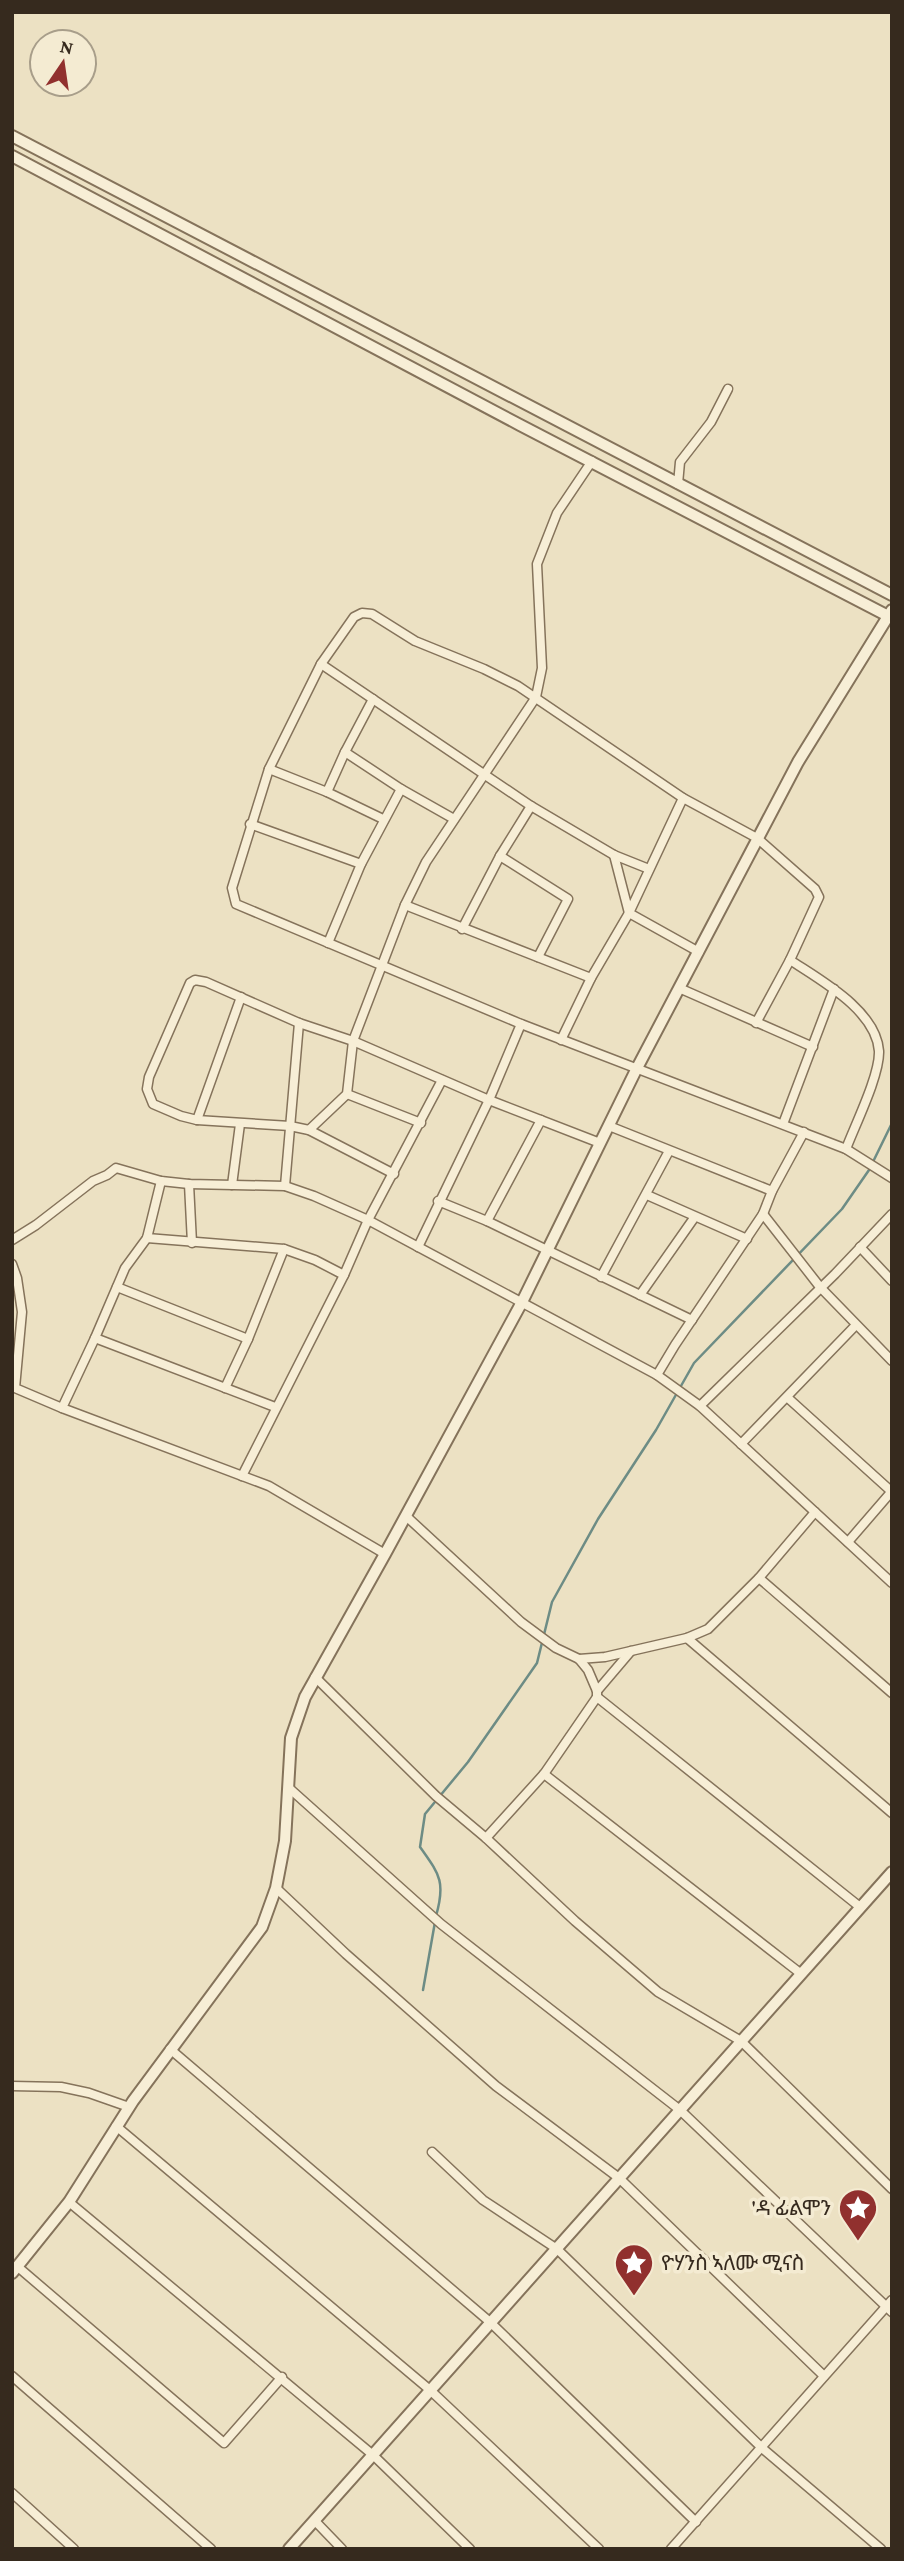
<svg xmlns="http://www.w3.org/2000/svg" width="904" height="2561" viewBox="0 0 904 2561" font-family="'Crimson Pro','Noto Sans Ethiopic',serif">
<rect width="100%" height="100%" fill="#ece1c3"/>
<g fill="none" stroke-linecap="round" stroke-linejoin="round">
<g stroke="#6d8c85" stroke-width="2.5">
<path d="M436,1916C446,1881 439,1874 420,1847L425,1814L468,1762L537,1663L552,1602L598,1519L656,1430L694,1363L842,1209L869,1170L892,1123"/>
<polyline points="423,1990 435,1922"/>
</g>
<g stroke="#85735b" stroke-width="11">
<g id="minor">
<polyline points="678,484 680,462 711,422 728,389"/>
<polyline points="321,664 531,806 614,855 649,869"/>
<polyline points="373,699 345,752 327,792 383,819"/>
<polyline points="345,752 401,789 454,819"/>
<polyline points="269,769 327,792"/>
<polyline points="250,824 361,864"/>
<polyline points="614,855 629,913 699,952"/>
<polyline points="500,856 568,899 538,957"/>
<polyline points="405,905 591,978"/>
<polyline points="462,929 500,856 531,806"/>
<polyline points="328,943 361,864 401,789"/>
<path d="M790,960C820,980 876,1010 879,1051C880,1075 855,1125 846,1149"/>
<polyline points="679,988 813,1047"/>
<polyline points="756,1023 790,960 819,897 815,889 757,838 683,798 518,686 484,669 415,641 372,614 362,613 354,617 321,664 269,769 232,888 236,904 521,1024 846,1149 892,1178"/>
<polyline points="561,1040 591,978 629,913 683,798"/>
<polyline points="347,1094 421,1123"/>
<polyline points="197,1120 241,997"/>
<polyline points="783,1124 834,989"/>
<polyline points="609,1126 772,1191"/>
<polyline points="309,1130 347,1094 353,1041 405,905 426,862 536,697 542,668 537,564 557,513 592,461"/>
<polyline points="394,1174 309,1130 290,1126 197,1120 181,1116 153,1104 147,1089 149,1077 190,983 195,980 206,982 299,1023 353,1041 489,1100 600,1143"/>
<polyline points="161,1181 147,1238 125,1268 95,1338 62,1408 269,1486 385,1554"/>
<polyline points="189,1184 192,1243"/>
<polyline points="232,1185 240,1124"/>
<polyline points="285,1186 299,1023"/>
<polyline points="647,1195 747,1239"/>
<polyline points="438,1201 487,1221 692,1320"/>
<polyline points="763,1214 820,1287 892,1361"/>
<polyline points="487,1221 541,1120"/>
<polyline points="147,1238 284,1249 315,1260 344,1275"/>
<polyline points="12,1240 36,1225 93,1181 107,1175 116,1168 161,1181 189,1184 285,1186 314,1196 368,1220 657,1375 700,1406 892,1583"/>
<polyline points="418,1247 489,1100 521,1024"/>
<polyline points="860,1247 892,1281"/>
<polyline points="12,1264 17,1278 22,1312 15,1388 62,1408"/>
<polyline points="601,1277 669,1151"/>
<polyline points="117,1287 248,1339"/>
<polyline points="640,1295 694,1218"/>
<polyline points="95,1338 275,1407"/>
<polyline points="657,1375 675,1345 763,1214 772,1191 804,1132"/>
<polyline points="225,1388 248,1339 284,1249"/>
<polyline points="788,1398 892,1492"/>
<polyline points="700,1406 835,1274 892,1214"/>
<polyline points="741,1444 855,1326"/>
<polyline points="242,1476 344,1275 368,1220 442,1080"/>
<polyline points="406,1516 521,1622 556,1648 579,1659 588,1670 597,1691 597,1697 544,1774 486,1838"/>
<polyline points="848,1542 892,1491"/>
<polyline points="759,1578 892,1693"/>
<polyline points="687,1638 892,1813"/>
<polyline points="579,1659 605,1657 687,1638 708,1629 759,1578 815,1512"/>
<polyline points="315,1677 436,1796 486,1838 575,1921 658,1992 741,2041 892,2189"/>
<polyline points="597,1691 631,1651"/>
<polyline points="597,1697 860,1907"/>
<polyline points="544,1774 800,1973"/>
<polyline points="289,1788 441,1924 680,2110 892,2312"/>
<polyline points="276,1888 346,1954 496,2086 619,2178 824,2376"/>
<polyline points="170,2049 490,2322 696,2522"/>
<polyline points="12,2086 61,2087 89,2093 129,2107"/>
<polyline points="116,2126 430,2390 599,2549"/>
<polyline points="432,2152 483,2200 557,2249 762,2448 881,2549"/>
<polyline points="69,2202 373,2455 470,2549"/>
<polyline points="18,2267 224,2443 282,2377"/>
<polyline points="12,2376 211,2549"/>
<polyline points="12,2493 74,2549"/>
<polyline points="315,2521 342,2549"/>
<polyline points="671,2549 892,2300"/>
</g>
</g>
<g stroke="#85735b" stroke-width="14">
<g id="tertiary">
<polyline points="12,136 892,595"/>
<polyline points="12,156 520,425 892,618"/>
<polyline points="12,2273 69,2202 133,2101 262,1927 276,1888 285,1841 291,1738 305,1697 385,1554 522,1302 636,1070 798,762 892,610"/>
<polyline points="289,2549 892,1872"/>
</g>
</g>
<use href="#minor" stroke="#f7eed6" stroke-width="8"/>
<use href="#tertiary" stroke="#f7eed6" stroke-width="10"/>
</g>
<defs>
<g id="sight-pin" transform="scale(2.0125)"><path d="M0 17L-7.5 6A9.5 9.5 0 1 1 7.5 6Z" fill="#91302e" stroke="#f4ebd2"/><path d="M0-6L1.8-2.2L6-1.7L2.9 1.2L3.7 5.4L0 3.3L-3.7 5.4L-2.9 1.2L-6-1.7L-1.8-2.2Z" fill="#fff"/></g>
</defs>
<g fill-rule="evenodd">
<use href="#sight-pin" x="858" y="2208"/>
<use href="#sight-pin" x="634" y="2263"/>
</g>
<g text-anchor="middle" stroke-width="7" stroke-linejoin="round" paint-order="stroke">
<g font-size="21" fill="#362a1e" stroke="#f4ebd2" text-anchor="end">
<text x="831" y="2215">'ዳ ፊልሞን</text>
<text x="661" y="2270" text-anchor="start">ዮሃንስ ኣለሙ ሚናስ</text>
</g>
</g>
<rect width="904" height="2561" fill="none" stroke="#362a1e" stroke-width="28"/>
<g transform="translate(63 63) rotate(13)"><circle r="33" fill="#f4ebd2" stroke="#a89e8a" stroke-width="2"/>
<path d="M0-5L12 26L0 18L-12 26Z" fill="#91302e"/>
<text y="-10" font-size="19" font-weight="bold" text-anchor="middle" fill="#362a1e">N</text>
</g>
</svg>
